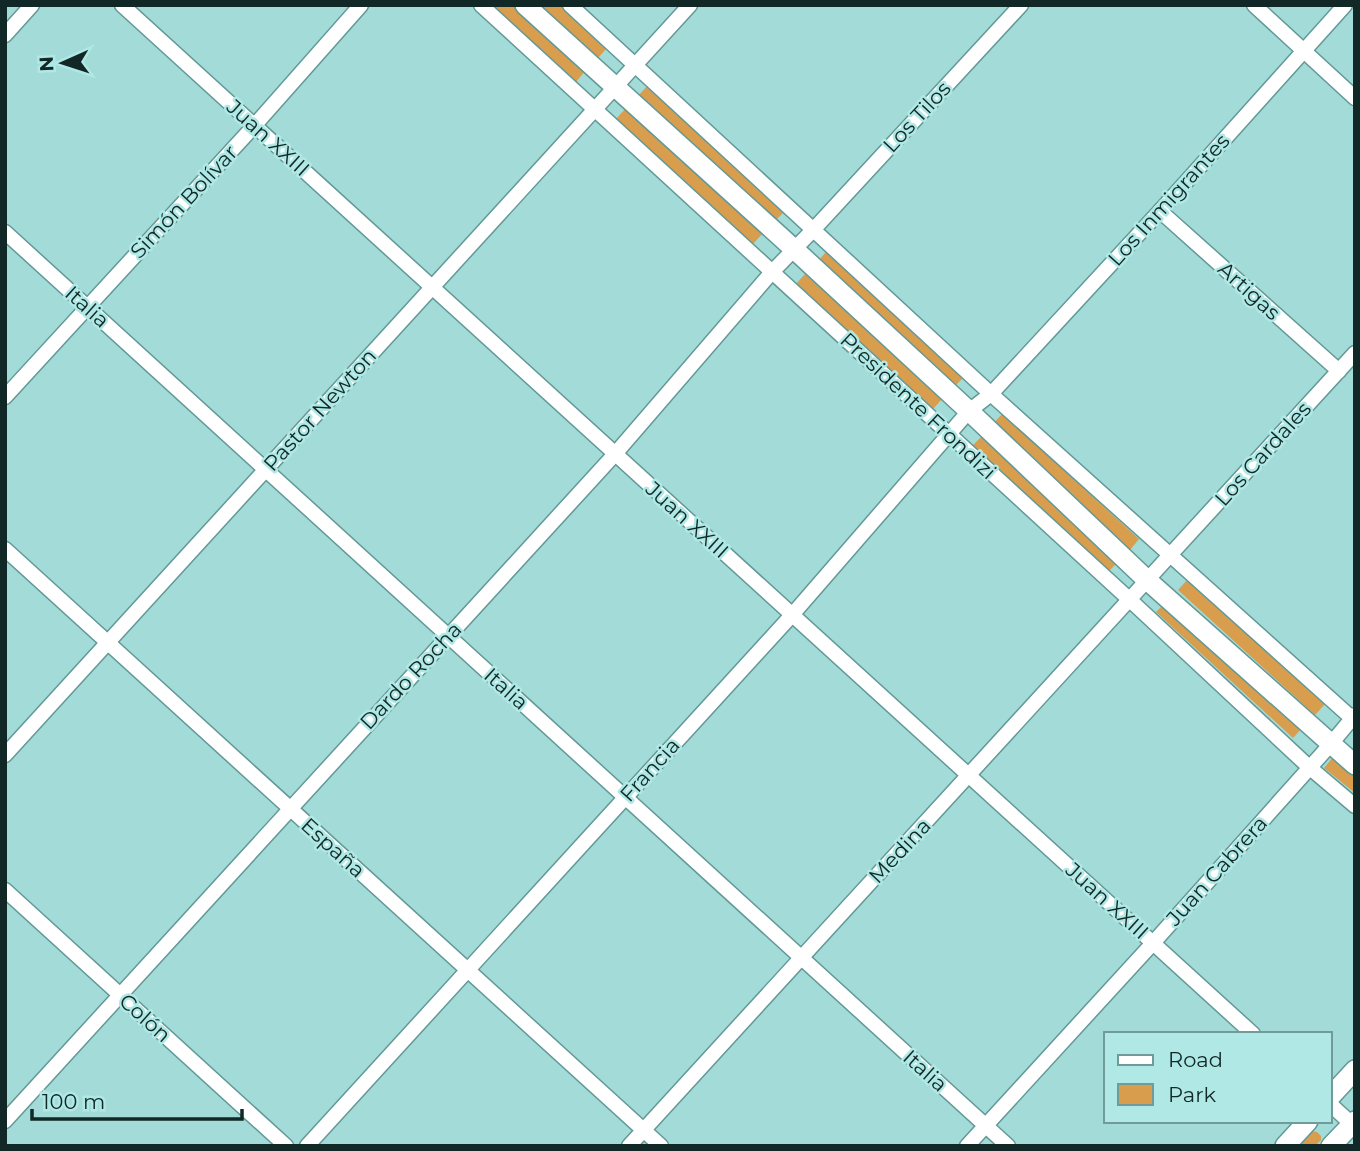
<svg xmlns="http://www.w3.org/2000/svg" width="1360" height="1151" viewBox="0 0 1360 1151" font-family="Montserrat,sans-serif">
<rect width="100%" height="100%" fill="#a2dbd7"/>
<g fill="#d99d4e">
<polygon points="492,5 513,5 585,71 576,82"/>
<polygon points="538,5 560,5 607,48 597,59"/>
<polygon points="648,85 785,211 775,221 638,96"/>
<polygon points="626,108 763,233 753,244 616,119"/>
<polygon points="827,251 964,377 954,387 817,262"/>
<polygon points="805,274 942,399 932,410 795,285"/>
<polygon points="1002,414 1139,539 1130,550 993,424"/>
<polygon points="981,437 1118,562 1108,572 971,447"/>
<polygon points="1188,579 1325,704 1315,715 1178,590"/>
<polygon points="1166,602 1303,727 1293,738 1156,612"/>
<polygon points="1334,756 1355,774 1355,793 1324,768"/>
<polygon points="1312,1131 1317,1132 1321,1136 1321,1140 1315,1146 1299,1146"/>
</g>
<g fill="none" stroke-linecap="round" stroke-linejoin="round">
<g stroke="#629996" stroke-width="17">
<g id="street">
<polyline points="122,5 1253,1034"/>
<polyline points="481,5 1130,600 1309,767 1355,806"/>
<polyline points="570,5 991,394 1355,721"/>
<polyline points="1254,5 1355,98"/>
<polyline points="5,35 32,5"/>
<polyline points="1160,211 1339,371"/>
<polyline points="5,232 1008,1146"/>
<polyline points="5,397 254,126 361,5"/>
<polyline points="5,549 661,1146"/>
<polyline points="5,755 690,5"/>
<polyline points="5,890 286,1146"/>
<polyline points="1330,1104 1355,1127"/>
<polyline points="5,1121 615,454 772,272 814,229 1021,5"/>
<polyline points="307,1146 792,615 969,411 991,394 1160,211 1345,5"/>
<polyline points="629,1146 1355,353"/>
<polyline points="967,1146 1153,943 1330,745 1355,715"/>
</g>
</g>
<g stroke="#629996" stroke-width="22">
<g id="secondary">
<polyline points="525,5 794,249 969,411 1147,580 1355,765"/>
<polyline points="1330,1097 1355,1070"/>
<polyline points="1285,1146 1308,1121"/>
<polyline points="1331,1146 1355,1121"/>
</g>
</g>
<use href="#street" stroke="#fff" stroke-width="14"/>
<use href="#secondary" stroke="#fff" stroke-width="19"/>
</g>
<g text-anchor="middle" stroke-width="5" stroke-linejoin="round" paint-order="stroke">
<g font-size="21" fill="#112827" stroke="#afe8e5">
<text transform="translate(917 117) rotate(-47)" y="7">Los Tilos</text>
<text transform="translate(268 138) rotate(42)" y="7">Juan XXIII</text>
<text transform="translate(1169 200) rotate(-48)" y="7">Los Inmigrantes</text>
<text transform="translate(184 202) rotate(-47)" y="7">Simón Bolívar</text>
<text transform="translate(1249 291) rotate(42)" y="7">Artigas</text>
<text transform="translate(87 307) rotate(42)" y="7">Italia</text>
<text transform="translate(918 406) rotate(43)" y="7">Presidente Frondizi</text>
<text transform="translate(320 410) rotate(-48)" y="7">Pastor Newton</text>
<text transform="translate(1263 454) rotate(-48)" y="7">Los Cardales</text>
<text transform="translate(687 520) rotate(42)" y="7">Juan XXIII</text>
<text transform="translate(411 676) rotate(-47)" y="7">Dardo Rocha</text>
<text transform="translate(506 689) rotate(42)" y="7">Italia</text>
<text transform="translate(650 770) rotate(-48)" y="7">Francia</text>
<text transform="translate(333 848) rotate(42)" y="7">España</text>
<text transform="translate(900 851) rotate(-47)" y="7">Medina</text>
<text transform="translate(1217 871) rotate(-48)" y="7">Juan Cabrera</text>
<text transform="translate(1107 901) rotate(42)" y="7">Juan XXIII</text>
<text transform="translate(145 1018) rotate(42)" y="7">Colón</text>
<text transform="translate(925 1071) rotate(42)" y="7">Italia</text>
</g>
</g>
<rect width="1360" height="1151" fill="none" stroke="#112827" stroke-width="14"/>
<rect x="1104" y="1032" width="228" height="91" fill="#afe8e5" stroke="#709b99" stroke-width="2"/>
<rect x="1118" y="1055" width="35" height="10" fill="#ffffff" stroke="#709b99" stroke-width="2"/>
<text x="1168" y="1067" font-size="21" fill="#112827">Road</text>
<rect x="1118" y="1084" width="35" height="21" fill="#d99d4e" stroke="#709b99" stroke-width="2"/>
<text x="1168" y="1102" font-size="21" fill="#112827">Park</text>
<g transform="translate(63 63) rotate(267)" stroke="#afe8e5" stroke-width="5" paint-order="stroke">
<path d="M0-5L12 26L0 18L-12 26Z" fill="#112827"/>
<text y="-10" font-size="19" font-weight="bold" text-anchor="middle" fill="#112827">N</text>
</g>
<path d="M32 1109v10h210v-10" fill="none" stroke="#112827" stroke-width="3.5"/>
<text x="42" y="1109" font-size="21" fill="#112827" stroke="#afe8e5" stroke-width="5" paint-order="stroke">100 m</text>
</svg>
